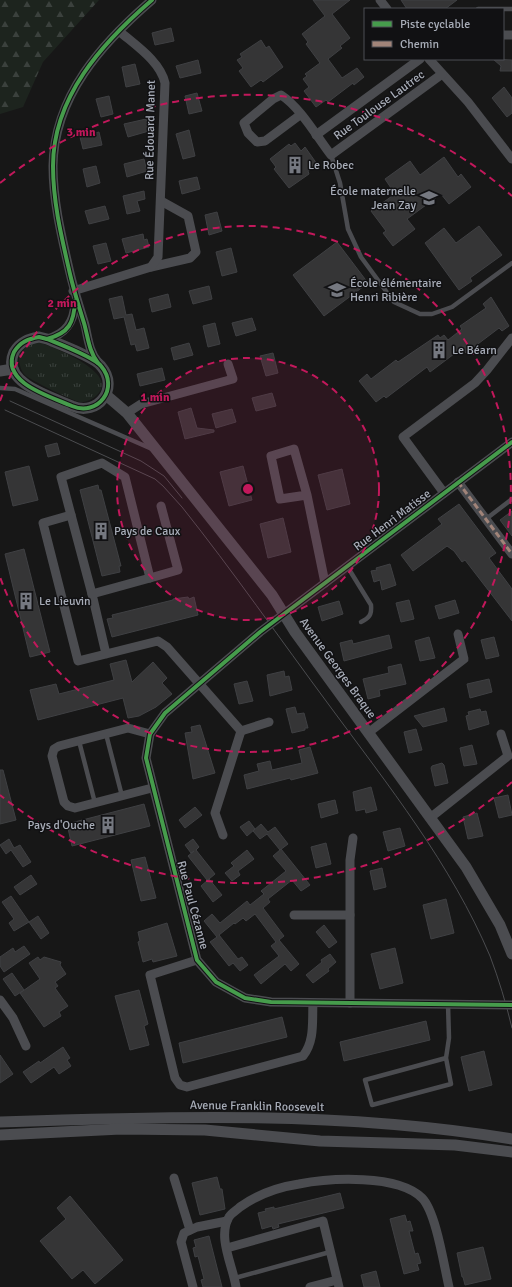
<svg xmlns="http://www.w3.org/2000/svg" width="512" height="1287" viewBox="0 0 512 1287" font-family="Signika,sans-serif">
<defs>
<pattern id="grass-tufts" width="24" height="20" patternUnits="userSpaceOnUse"><rect width="24" height="20" fill="#1d241e"/><path d="M3 7l-1-3M5 7V3M7 7l1-3M15 17l-1-3M17 17v-4M19 17l1-3" fill="none" stroke="#3b413d"/></pattern>
<pattern id="forest-firs" width="22" height="20" patternUnits="userSpaceOnUse"><rect width="22" height="20" fill="#1d241e"/><path d="M5 1l3.5 6h-7zM16 11l3.5 6h-7z" fill="#3b413d"/></pattern>
</defs>
<rect width="100%" height="100%" fill="#171717"/>
<path fill="url(#grass-tufts)" d="M38,342C53,347 121,373 97,395C93,399 85,403 80,402C73,401 30,380 25,375C20,370 19,362 19,355L27,346Z"/>
<polygon fill="url(#forest-firs)" points="0,0 99,0 43,62 23,107 0,114"/>
<g fill="#353536" stroke="#3f4043">
<polygon points="313,0 350,0 332,14 350,38 340,46 342,48 328,59 342,78 357,68 364,77 354,85 353,83 328,102 326,100 316,107 304,91 309,87 303,79 307,76 305,74 320,63 306,44 308,42 302,34 325,16"/>
<polygon points="401,0 457,0 445,9 407,9"/>
<polygon points="171,28 174,41 155,45 152,33"/>
<polygon points="261,40 266,48 269,46 283,67 263,82 261,80 251,87 239,71 243,68 237,60 242,57 240,54"/>
<polygon points="493,59 512,60 512,71 500,71 501,66"/>
<polygon points="198,60 201,73 180,78 176,66"/>
<polygon points="135,64 140,84 126,87 122,67"/>
<polygon points="504,87 512,98 512,113 507,117 492,98"/>
<polygon points="197,93 202,111 189,114 185,96"/>
<polygon points="109,96 113,114 101,117 96,99"/>
<polygon points="146,119 149,131 128,137 124,124"/>
<polygon points="189,130 195,156 183,159 176,134"/>
<polygon points="99,132 102,145 83,149 80,137"/>
<polygon points="295,143 301,151 305,147 317,164 308,171 309,174 289,188 274,169 276,167 270,159 289,144 291,146"/>
<polygon points="444,157 458,177 461,174 471,187 449,204 441,194 407,219 415,229 393,246 383,233 386,231 371,211 395,194 385,179 410,161 420,175"/>
<polygon points="144,159 147,171 127,177 124,164"/>
<polygon points="96,166 100,183 87,187 83,169"/>
<polygon points="197,177 200,189 182,194 179,181"/>
<polygon points="144,191 145,199 137,201 140,211 127,214 123,196"/>
<polygon points="105,206 109,219 89,224 85,211"/>
<polygon points="217,212 222,231 209,235 205,215"/>
<polygon points="479,226 502,255 470,278 472,281 459,290 425,243 444,228 456,243"/>
<polygon points="143,234 144,240 147,239 149,247 126,253 122,239"/>
<polygon points="337,242 368,283 324,316 293,275"/>
<polygon points="106,243 111,261 98,264 93,246"/>
<polygon points="231,248 237,272 222,276 216,252"/>
<polygon points="209,286 212,299 193,304 189,291"/>
<polygon points="168,294 171,307 152,312 149,299"/>
<polygon points="122,296 126,315 132,314 136,330 144,328 149,348 137,351 135,344 131,345 124,317 114,319 109,299"/>
<polygon points="491,297 509,326 502,331 499,328 466,353 462,348 430,372 427,367 386,398 384,396 376,402 359,381 367,374 371,379 396,360 398,362 438,335 440,338 444,335 448,340 462,329 460,326 486,308 483,304"/>
<polygon points="252,318 256,330 236,336 232,323"/>
<polygon points="215,323 220,344 208,347 203,326"/>
<polygon points="189,343 193,355 174,360 171,348"/>
<polygon points="273,353 278,373 266,376 260,356"/>
<polygon points="162,368 165,380 140,386 137,374"/>
<polygon points="272,393 276,406 256,411 252,398"/>
<polygon points="191,408 197,428 214,430 214,432 185,439 178,412"/>
<polygon points="232,409 236,422 216,428 212,414"/>
<polygon points="57,443 60,454 48,457 45,446"/>
<polygon points="29,466 38,500 13,506 5,472"/>
<polygon points="243,466 252,500 229,506 220,472"/>
<polygon points="342,469 350,504 327,510 318,475"/>
<polygon points="98,485 99,490 101,490 121,566 119,566 120,572 102,576 80,490"/>
<polygon points="459,504 496,553 489,558 512,589 512,621 465,560 462,562 454,551 447,546 413,571 401,555 442,524 438,519"/>
<polygon points="512,511 512,536 500,520"/>
<polygon points="283,518 291,552 268,558 260,524"/>
<polygon points="24,549 50,652 30,657 5,554"/>
<polygon points="390,564 396,585 382,590 380,580 374,582 371,571 377,570 376,568"/>
<polygon points="188,597 189,599 194,597 198,615 112,637 107,619 113,618 112,615 173,600 173,599"/>
<polygon points="409,600 414,619 401,622 396,603"/>
<polygon points="455,600 459,613 439,619 435,606"/>
<polygon points="339,601 343,614 322,621 318,607"/>
<polygon points="389,635 392,648 344,661 340,643 352,640 353,644"/>
<polygon points="429,637 435,658 420,661 415,641"/>
<polygon points="494,637 499,656 486,659 481,640"/>
<polygon points="126,660 132,682 153,662 167,678 162,683 172,694 156,707 139,716 128,718 123,698 38,720 30,690 56,684 59,694 114,680 110,664"/>
<polygon points="401,664 406,684 379,690 380,696 368,699 363,679 389,673 388,667"/>
<polygon points="284,671 285,677 289,676 292,690 270,696 267,675"/>
<polygon points="489,679 492,692 470,698 467,684"/>
<polygon points="247,681 253,701 239,704 234,684"/>
<polygon points="295,707 297,714 304,713 308,728 305,728 305,730 292,733 286,709"/>
<polygon points="444,708 447,721 423,727 414,716"/>
<polygon points="480,709 481,712 486,711 489,724 469,730 466,716 469,715 468,712"/>
<polygon points="200,725 215,773 193,779 185,733 192,732 191,727"/>
<polygon points="416,729 422,750 409,753 404,732"/>
<polygon points="472,745 477,764 464,766 460,748"/>
<polygon points="310,747 318,773 291,780 290,778 247,789 244,775 259,771 257,764 270,761 272,770 302,763 299,750"/>
<polygon points="442,763 444,765 448,783 435,786 431,768 432,766"/>
<polygon points="0,770 3,770 16,820 0,824"/>
<polygon points="371,787 377,810 366,813 365,809 356,811 353,792"/>
<polygon points="508,795 512,815 499,818 494,798"/>
<polygon points="335,800 338,813 321,818 318,804"/>
<polygon points="144,804 150,826 72,846 67,824"/>
<polygon points="195,807 202,815 185,828 179,820"/>
<polygon points="477,813 483,836 468,839 463,817"/>
<polygon points="249,821 255,829 247,836 240,827"/>
<polygon points="261,824 268,832 275,827 288,844 280,850 267,834 260,839 253,831"/>
<polygon points="400,828 405,846 388,851 383,832"/>
<polygon points="9,839 14,848 20,845 31,862 23,867 11,850 6,854 0,845"/>
<polygon points="193,839 199,847 196,850 215,874 209,879 222,895 213,902 201,886 209,879 207,880 188,856 194,851 191,853 185,845"/>
<polygon points="326,843 331,864 316,868 311,847"/>
<polygon points="281,849 310,885 301,891 292,880 268,899 270,902 263,908 284,936 279,940 299,964 291,971 285,964 261,984 254,975 279,956 271,946 276,942 255,914 246,921 243,918 235,924 234,923 219,935 238,959 242,957 248,965 240,971 233,963 229,966 210,942 217,937 204,921 212,914 220,923 247,901 250,905 264,894 261,891 286,871 273,856"/>
<polygon points="247,850 254,859 238,871 240,875 232,881 225,873 234,866 231,863"/>
<polygon points="145,857 156,898 141,901 131,860"/>
<polygon points="382,868 386,887 374,890 370,871"/>
<polygon points="31,875 37,884 20,895 14,887"/>
<polygon points="11,896 29,922 14,931 9,923 14,919 2,902"/>
<polygon points="446,899 454,933 431,939 423,905"/>
<polygon points="38,916 49,933 41,939 29,922"/>
<polygon points="167,923 177,956 153,962 152,959 143,962 138,942 140,941 138,932"/>
<polygon points="324,925 337,942 329,948 316,932"/>
<polygon points="24,946 30,954 4,972 0,966 0,957 13,948 15,952"/>
<polygon points="395,948 403,983 380,989 371,954"/>
<polygon points="330,954 336,962 328,969 329,971 313,983 306,975 322,962 321,960"/>
<polygon points="38,957 40,960 44,957 61,962 60,965 66,974 55,982 58,986 55,988 68,1006 59,1012 61,1016 44,1027 20,993 40,979 29,963"/>
<polygon points="12,973 24,990 15,996 3,979"/>
<polygon points="139,990 148,1024 144,1026 149,1045 130,1050 115,996"/>
<polygon points="282,1017 287,1037 183,1063 179,1043"/>
<polygon points="426,1021 430,1040 344,1061 340,1042"/>
<polygon points="63,1047 70,1058 67,1060 71,1066 59,1074 54,1067 31,1083 23,1072 39,1061 40,1063"/>
<polygon points="484,1051 492,1085 469,1091 461,1057"/>
<polygon points="0,1055 13,1074 0,1083"/>
<polygon points="217,1177 220,1189 222,1189 225,1209 200,1215 192,1183"/>
<polygon points="340,1193 344,1208 278,1224 279,1227 273,1229 272,1226 262,1229 258,1213 266,1211 265,1209 274,1207 274,1209"/>
<polygon points="70,1196 123,1260 95,1284 83,1270 72,1279 40,1241 66,1219 57,1208"/>
<polygon points="405,1215 407,1222 410,1221 413,1231 409,1231 415,1254 418,1253 421,1263 417,1264 419,1270 404,1274 390,1219"/>
<polygon points="209,1236 222,1287 203,1287 201,1280 204,1279 198,1256 195,1257 193,1248 196,1247 194,1240"/>
<polygon points="483,1247 491,1279 465,1285 463,1277 462,1277 457,1253"/>
<polygon points="376,1271 380,1287 364,1287 361,1275"/>
</g>
<g fill="none" stroke-linecap="round" stroke-linejoin="round">
<g stroke="#4b4c50" stroke-width="4.5">
<polyline points="478,9 512,9"/>
<polyline points="331,155 340,183 348,229 361,257 394,302 420,314 432,314 452,307 512,263"/>
<polyline points="0,388 15,389 152,449"/>
<polyline points="486,519 512,499"/>
<path d="M347,566L371,605C372,615 369,618 361,622"/>
<polyline points="106,734 122,796"/>
<polyline points="79,741 95,803"/>
<polyline points="446,1058 451,1084 372,1105 365,1080 446,1058 449,1038 448,1004"/>
<polyline points="235,1278 330,1252"/>
</g>
<g stroke="#4b4c50" stroke-width="9">
<polyline points="380,0 387,9"/>
<polyline points="503,35 512,35"/>
<polyline points="429,59 468,102 512,159"/>
<path d="M300,115L265,141L257,142L248,133L244,123L273,99L281,95C300,107 317,137 331,155L442,74"/>
<polyline points="316,135 420,59"/>
<polyline points="151,267 190,258 196,252 188,216 161,201"/>
<path d="M73,291L151,267L158,257L165,83C160,61 135,45 119,31"/>
<path d="M47,339C66,334 74,322 75,303"/>
<path d="M98,362C89,352 88,338 85,325C80,308 74,291 70,273C62,238 53,202 53,166C54,96 102,43 152,0"/>
<polyline points="127,413 141,404 233,379 228,364"/>
<polyline points="512,442 260,632 165,713 150,734 146,758 197,960 216,982 245,998 271,1002 512,1005"/>
<polyline points="458,482 512,554"/>
<polyline points="444,493 403,437 475,383 487,370 512,338"/>
<polyline points="307,495 280,499 271,456 294,449 307,495 325,583"/>
<polyline points="71,515 92,594"/>
<polyline points="150,578 178,570 161,506"/>
<polyline points="106,654 92,594 150,578 125,477 102,463 61,477 71,515 43,523 78,661 158,641 167,647 241,731 215,813 223,835"/>
<polyline points="241,731 269,722"/>
<polyline points="368,733 464,659 458,634"/>
<polyline points="150,734 128,728 59,746 54,749 52,756 64,802 68,806 75,808 152,788"/>
<polyline points="430,818 508,756 501,734"/>
<polyline points="294,915 350,915"/>
<path d="M197,960L150,975L175,1078L180,1085L187,1087L303,1056C315,1041 312,1021 313,1003"/>
<polyline points="0,1000 13,1018 26,1046"/>
<polyline points="350,1003 350,860 353,838"/>
<polyline points="174,1178 190,1230"/>
<polyline points="227,1248 323,1221 339,1287"/>
<polyline points="193,1287 181,1242 184,1233 197,1227 227,1221"/>
<path d="M236,1287C233,1266 217,1237 229,1217C231,1213 237,1210 240,1207C257,1195 279,1187 299,1184C330,1178 398,1174 422,1198C436,1212 444,1266 449,1287"/>
<polyline points="310,1287 337,1280"/>
</g>
<g stroke="#4b4c50" stroke-width="11">
<path d="M39,337L47,339C59,344 94,357 101,366C120,388 98,417 72,406C52,397 0,383 14,352C20,342 28,339 39,337Z"/>
<polyline points="0,371 13,369"/>
<polyline points="106,395 127,413 272,595 295,632 466,867 500,925 512,954"/>
<path d="M0,1122C171,1116 343,1111 512,1139"/>
<polyline points="0,1135 121,1129 205,1130 320,1141 455,1145 512,1152"/>
</g>
<g stroke="#4b4c4f" stroke-width="1">
<polyline points="10,401 141,461 164,476 182,498"/>
<path d="M5,410L155,479L163,486L182,507C233,571 280,639 329,705C388,785 451,864 490,956C499,980 506,1003 512,1028"/>
</g>
<polyline stroke="#a18479" stroke-width="3" stroke-dasharray="6 3" stroke-linecap="butt" points="458,482 512,554"/>
<g stroke="#111113" stroke-width="6">
<g id="cycleway">
<path d="M39,337L47,339C59,344 94,357 101,366C120,388 98,417 72,406C52,397 0,383 14,352C20,342 28,339 39,337Z"/>
<path d="M47,339C69,333 74,323 75,301"/>
<path d="M98,363C89,352 88,337 84,323C79,307 74,291 70,274C62,239 53,203 53,166C53,97 102,43 152,0"/>
<polyline points="512,442 260,632 165,713 150,734 146,758 197,960 216,982 245,998 271,1002 512,1005"/>
</g>
</g>
<use href="#cycleway" stroke="#469c4c" stroke-width="4"/>
</g>
<circle cx="248" cy="489" r="131" fill="#c2185b" fill-opacity=".12"/>
<g fill="none" stroke="#c2185b" stroke-width="2" stroke-dasharray="7 5">
<circle cx="248" cy="489" r="131"/>
<path d="M0 401A263 263 0 1 1 0 577"/>
<path d="M512 782A394 394 0 0 1 0 795M0 183A394 394 0 0 1 512 196"/>
</g>
<defs>
<g id="building-bare" transform="scale(1.38)"><path d="M-4-6H4V6H1V3H-1V6H-4ZM-2.5-4.3h1.7v1.8h-1.7ZM.8-4.3h1.7v1.8H.8ZM-2.5-1h1.7V.8h-1.7ZM.8-1h1.7V.8H.8Z" fill="#757880" stroke="#111113" stroke-width="2.5" paint-order="stroke"/></g>
<g id="school-bare" transform="scale(1.38)"><path d="M0-5L7-2L0 1L-7-2ZM-4 1L0 2.5L4 1V4Q0 6-4 4Z" fill="#757880" stroke="#111113" stroke-width="2.5" paint-order="stroke"/></g>
</defs>
<g fill-rule="evenodd">
<use href="#building-bare" x="295" y="165"/>
<use href="#school-bare" x="429" y="198"/>
<use href="#school-bare" x="337" y="290"/>
<use href="#building-bare" x="439" y="350"/>
<use href="#building-bare" x="101" y="531"/>
<use href="#building-bare" x="26" y="601"/>
<use href="#building-bare" x="108" y="825"/>
</g>
<g text-anchor="middle" stroke-width="3" stroke-linejoin="round" paint-order="stroke">
<g font-size="12" fill="#a8adb8" stroke="#111113">
<text transform="translate(379 105) rotate(-36)" y="4">Rue Toulouse Lautrec</text>
<text transform="translate(150 130) rotate(-89)" y="4">Rue Édouard Manet</text>
<text transform="translate(392 520) rotate(-37)" y="4">Rue Henri Matisse</text>
<text transform="translate(338 668) rotate(54)" y="4">Avenue Georges Braque</text>
<text transform="translate(193 905) rotate(75)" y="4">Rue Paul Cézanne</text>
<text transform="translate(257 1106) rotate(1)" y="4">Avenue Franklin Roosevelt</text>
</g>
<g font-size="12" fill="#a8adb8" stroke="#111113" text-anchor="start">
<text x="308" y="169">Le Robec</text>
<text x="416" y="195" text-anchor="end">École maternelle<tspan x="416" dy="14">Jean Zay</tspan></text>
<text x="350" y="287">École élémentaire<tspan x="350" dy="14">Henri Ribière</tspan></text>
<text x="452" y="354">Le Béarn</text>
<text x="114" y="535">Pays de Caux</text>
<text x="39" y="605">Le Lieuvin</text>
<text x="95" y="829" text-anchor="end">Pays d'Ouche</text>
</g>
</g>
<circle cx="248" cy="489" r="6" fill="#c2185b" stroke="#111113" stroke-width="2"/>
<g font-size="12" text-anchor="middle" font-weight="bold" fill="#c2185b" stroke="#111113" stroke-width="3" stroke-linejoin="round" paint-order="stroke">
<text x="81" y="136">3 min</text>
<text x="62" y="307">2 min</text>
<text x="155" y="401">1 min</text>
</g>
<rect x="364" y="8" width="140" height="52" fill="#111113" stroke="#4d4f55"/>
<rect x="372" y="21" width="20" height="6" fill="#469c4c" stroke="#4d4f55"/>
<text x="400" y="28" font-size="12" fill="#a8adb8">Piste cyclable</text>
<rect x="372" y="41" width="20" height="6" fill="#a18479" stroke="#4d4f55"/>
<text x="400" y="48" font-size="12" fill="#a8adb8">Chemin</text>
</svg>
